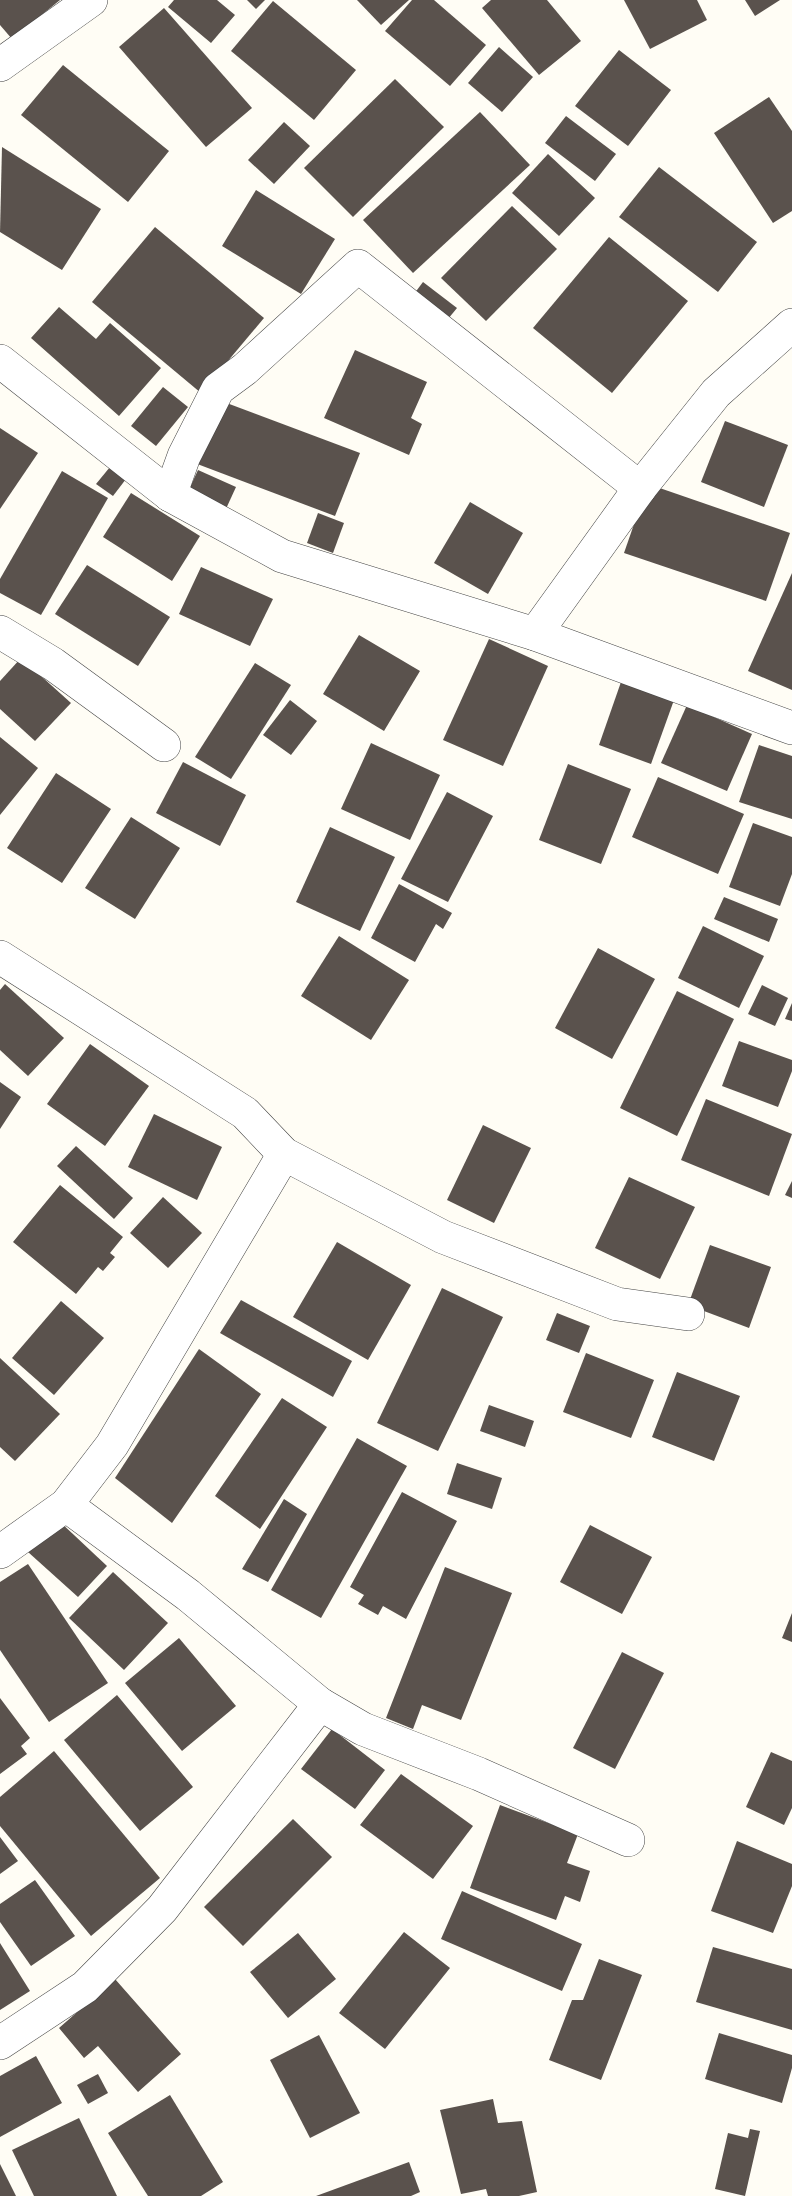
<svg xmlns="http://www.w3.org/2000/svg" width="792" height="2196" viewBox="0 0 792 2196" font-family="Georgia,serif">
<rect width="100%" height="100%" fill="#fffdf5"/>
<g fill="#5a524d">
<polygon points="0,0 60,0 12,39 0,25"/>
<polygon points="174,0 217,0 235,15 211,43 168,7"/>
<polygon points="247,0 265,0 256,9"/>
<polygon points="357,0 409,0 381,25"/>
<polygon points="412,0 434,0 486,45 450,86 385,31"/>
<polygon points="491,0 547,0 581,41 539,75 482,8"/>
<polygon points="624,0 697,0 707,20 650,49"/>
<polygon points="745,0 780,0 755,16"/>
<polygon points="273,1 356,70 314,120 231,51"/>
<polygon points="164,8 252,108 206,147 119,47"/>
<polygon points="499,47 533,77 502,112 468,83"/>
<polygon points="619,50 671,90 628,146 575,106"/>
<polygon points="63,65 169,151 128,202 21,115"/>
<polygon points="395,79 444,127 353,217 304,168"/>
<polygon points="769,97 792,131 792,211 773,223 714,133"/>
<polygon points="480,112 530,165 413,273 363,220"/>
<polygon points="566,116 616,154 595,181 545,143"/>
<polygon points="284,122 310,146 274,184 248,160"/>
<polygon points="2,147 101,209 62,270 0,232"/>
<polygon points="548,154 595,198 559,236 512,193"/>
<polygon points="659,167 757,242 718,292 619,217"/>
<polygon points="256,190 335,239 301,294 222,246"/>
<polygon points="512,206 557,249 486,321 441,278"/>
<polygon points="155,227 264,318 201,393 92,302"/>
<polygon points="609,237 688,301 612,393 533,328"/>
<polygon points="423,282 457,308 448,319 414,294"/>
<polygon points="59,307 96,339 110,323 161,368 119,416 31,338"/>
<polygon points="355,350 427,382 411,418 422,424 409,455 324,418"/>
<polygon points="163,387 188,407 156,446 131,426"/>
<polygon points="216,399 360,453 335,516 192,462"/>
<polygon points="725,421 788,445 764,507 701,482"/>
<polygon points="0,428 38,453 0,509"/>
<polygon points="110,467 126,479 113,496 96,484"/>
<polygon points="198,470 236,487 225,511 187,494"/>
<polygon points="62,471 108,498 41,615 0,593 0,579"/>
<polygon points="648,484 790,533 766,601 624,553"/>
<polygon points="131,493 200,536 172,581 103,537"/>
<polygon points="470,502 523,533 488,594 434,563"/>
<polygon points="318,513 344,523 333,553 307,543"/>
<polygon points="87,565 170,617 138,666 55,614"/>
<polygon points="201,567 273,599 250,646 179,614"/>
<polygon points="792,573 792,690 748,671"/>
<polygon points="359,635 420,671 384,731 323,694"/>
<polygon points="489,639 548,666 503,766 443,740"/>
<polygon points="21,658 71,703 35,741 0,709 0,681"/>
<polygon points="255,663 291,685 231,779 195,757"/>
<polygon points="621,682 674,700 651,764 599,745"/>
<polygon points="290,700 317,721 291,755 263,735"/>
<polygon points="687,705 752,734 727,791 661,763"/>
<polygon points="0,737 38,768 0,815"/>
<polygon points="371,743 440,775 410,840 341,809"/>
<polygon points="759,745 792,756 792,819 739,802"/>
<polygon points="183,762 246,795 220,846 156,813"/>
<polygon points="568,764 631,789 601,864 539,840"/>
<polygon points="56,773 111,809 62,883 7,848"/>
<polygon points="658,777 744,814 718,874 632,837"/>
<polygon points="447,792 493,816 448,902 401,879"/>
<polygon points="131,817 180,848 135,919 85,888"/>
<polygon points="753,823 792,837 792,874 780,906 729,887"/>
<polygon points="330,827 395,857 360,931 296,902"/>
<polygon points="399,884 452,913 443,929 436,924 415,962 371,938"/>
<polygon points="724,897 778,919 769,942 714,919"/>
<polygon points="703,926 764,956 739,1008 678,978"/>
<polygon points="339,936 409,980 371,1040 301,996"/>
<polygon points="598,948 655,979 612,1059 555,1028"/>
<polygon points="5,984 64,1038 28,1076 0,1050 0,990"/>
<polygon points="762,985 788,998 775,1026 748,1014"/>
<polygon points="677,991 734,1019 677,1136 620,1108"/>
<polygon points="792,1003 792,1021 785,1019"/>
<polygon points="739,1041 792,1060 792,1071 778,1107 722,1086"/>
<polygon points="90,1044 149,1086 105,1146 47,1104"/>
<polygon points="0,1082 21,1097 0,1129"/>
<polygon points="706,1099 792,1134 769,1196 681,1160"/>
<polygon points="154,1114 222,1147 197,1200 128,1167"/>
<polygon points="483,1125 531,1148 494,1223 447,1200"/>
<polygon points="76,1146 133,1198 114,1219 57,1166"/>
<polygon points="629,1177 695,1207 660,1279 595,1248"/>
<polygon points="792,1181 792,1198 785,1195"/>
<polygon points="60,1185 123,1237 110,1253 115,1257 103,1271 98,1267 76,1294 13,1242"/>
<polygon points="163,1197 202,1233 168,1268 130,1233"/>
<polygon points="337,1242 411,1285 368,1360 293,1317"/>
<polygon points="710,1245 771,1267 749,1328 688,1305"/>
<polygon points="442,1288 503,1317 438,1451 377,1423"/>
<polygon points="241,1300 352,1361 333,1397 220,1333"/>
<polygon points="61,1301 104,1338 54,1395 12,1358"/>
<polygon points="557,1313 590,1326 579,1353 546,1340"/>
<polygon points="199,1349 261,1394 172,1523 115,1478"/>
<polygon points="586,1353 654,1380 631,1438 563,1412"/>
<polygon points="0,1358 60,1414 15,1461 0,1447"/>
<polygon points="677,1372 740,1396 714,1461 652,1437"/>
<polygon points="282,1398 327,1427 260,1529 215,1496"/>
<polygon points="489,1405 534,1421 525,1447 480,1431"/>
<polygon points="357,1438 407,1466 321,1618 271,1590"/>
<polygon points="457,1463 502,1478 492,1509 447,1494"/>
<polygon points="402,1492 457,1521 406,1619 383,1606 378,1615 358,1604 364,1595 350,1587"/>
<polygon points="284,1499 307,1514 268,1582 242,1569"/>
<polygon points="58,1520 107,1566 78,1597 28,1552"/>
<polygon points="590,1525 652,1557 622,1614 560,1582"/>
<polygon points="28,1564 108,1683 49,1722 0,1650 0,1582"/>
<polygon points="445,1567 512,1593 461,1720 422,1705 413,1729 386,1718"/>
<polygon points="113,1572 168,1623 124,1670 69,1618"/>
<polygon points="792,1613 792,1642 782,1638"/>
<polygon points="179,1638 236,1706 182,1751 125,1683"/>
<polygon points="622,1652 664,1673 615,1769 573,1748"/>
<polygon points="117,1695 193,1787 140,1831 64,1740"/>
<polygon points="0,1698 30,1738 21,1746 27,1754 0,1774"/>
<polygon points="332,1729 385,1770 355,1809 301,1769"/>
<polygon points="54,1751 160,1878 91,1936 0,1826 0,1797"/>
<polygon points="771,1752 792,1761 792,1808 784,1825 746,1807"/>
<polygon points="401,1774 473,1826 433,1879 360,1825"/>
<polygon points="500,1805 578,1834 567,1863 590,1871 580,1902 565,1896 556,1920 470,1888"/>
<polygon points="293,1819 332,1857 243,1946 204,1907"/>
<polygon points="0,1837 18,1861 0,1874"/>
<polygon points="737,1841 792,1864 792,1886 773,1933 711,1911"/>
<polygon points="35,1880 75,1936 31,1966 0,1922 0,1904"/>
<polygon points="462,1891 582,1944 562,1991 441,1939"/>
<polygon points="404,1932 450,1968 385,2049 339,2013"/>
<polygon points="298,1933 336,1979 288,2018 250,1972"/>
<polygon points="0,1943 30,1991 0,2010"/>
<polygon points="713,1947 792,1969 792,2030 696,2002"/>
<polygon points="599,1959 642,1975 601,2080 549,2060 572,2000 583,2000"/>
<polygon points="115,1979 181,2054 138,2092 98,2046 84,2058 59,2028"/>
<polygon points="719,2033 792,2055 792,2068 782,2103 705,2079"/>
<polygon points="319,2035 360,2113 310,2138 270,2060"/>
<polygon points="36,2056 62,2103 0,2137 0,2076"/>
<polygon points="98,2074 108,2093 88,2104 77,2085"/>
<polygon points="170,2095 223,2182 201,2196 148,2196 108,2133"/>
<polygon points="493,2099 498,2123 522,2121 537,2192 519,2196 488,2196 486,2189 461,2194 440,2110"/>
<polygon points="79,2118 117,2196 34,2196 12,2150"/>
<polygon points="750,2129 760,2131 745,2196 715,2189 728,2133 748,2138"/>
<polygon points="409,2162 420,2192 411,2196 316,2196"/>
<polygon points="0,2164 16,2196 0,2196"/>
</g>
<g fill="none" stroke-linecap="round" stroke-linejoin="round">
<g stroke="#444" stroke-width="34">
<g id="minor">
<polyline points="0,65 91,0"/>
<polyline points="0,361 170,495 282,556 535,634 792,728"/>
<polyline points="170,495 184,456 218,389 245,369 358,266 640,488"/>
<polyline points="0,632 53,664 164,745"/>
<polyline points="535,634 640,488 716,393 792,325"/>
<polyline points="0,957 245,1113 284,1154 443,1237 617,1304 688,1314"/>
<polyline points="66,1505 188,1595 320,1704 363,1729 479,1774 628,1840"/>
<polyline points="0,1552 66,1505 112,1445 284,1154"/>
<polyline points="0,2043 85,1987 162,1909 320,1704"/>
</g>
</g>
<use href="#minor" stroke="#fff" stroke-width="33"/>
</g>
</svg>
